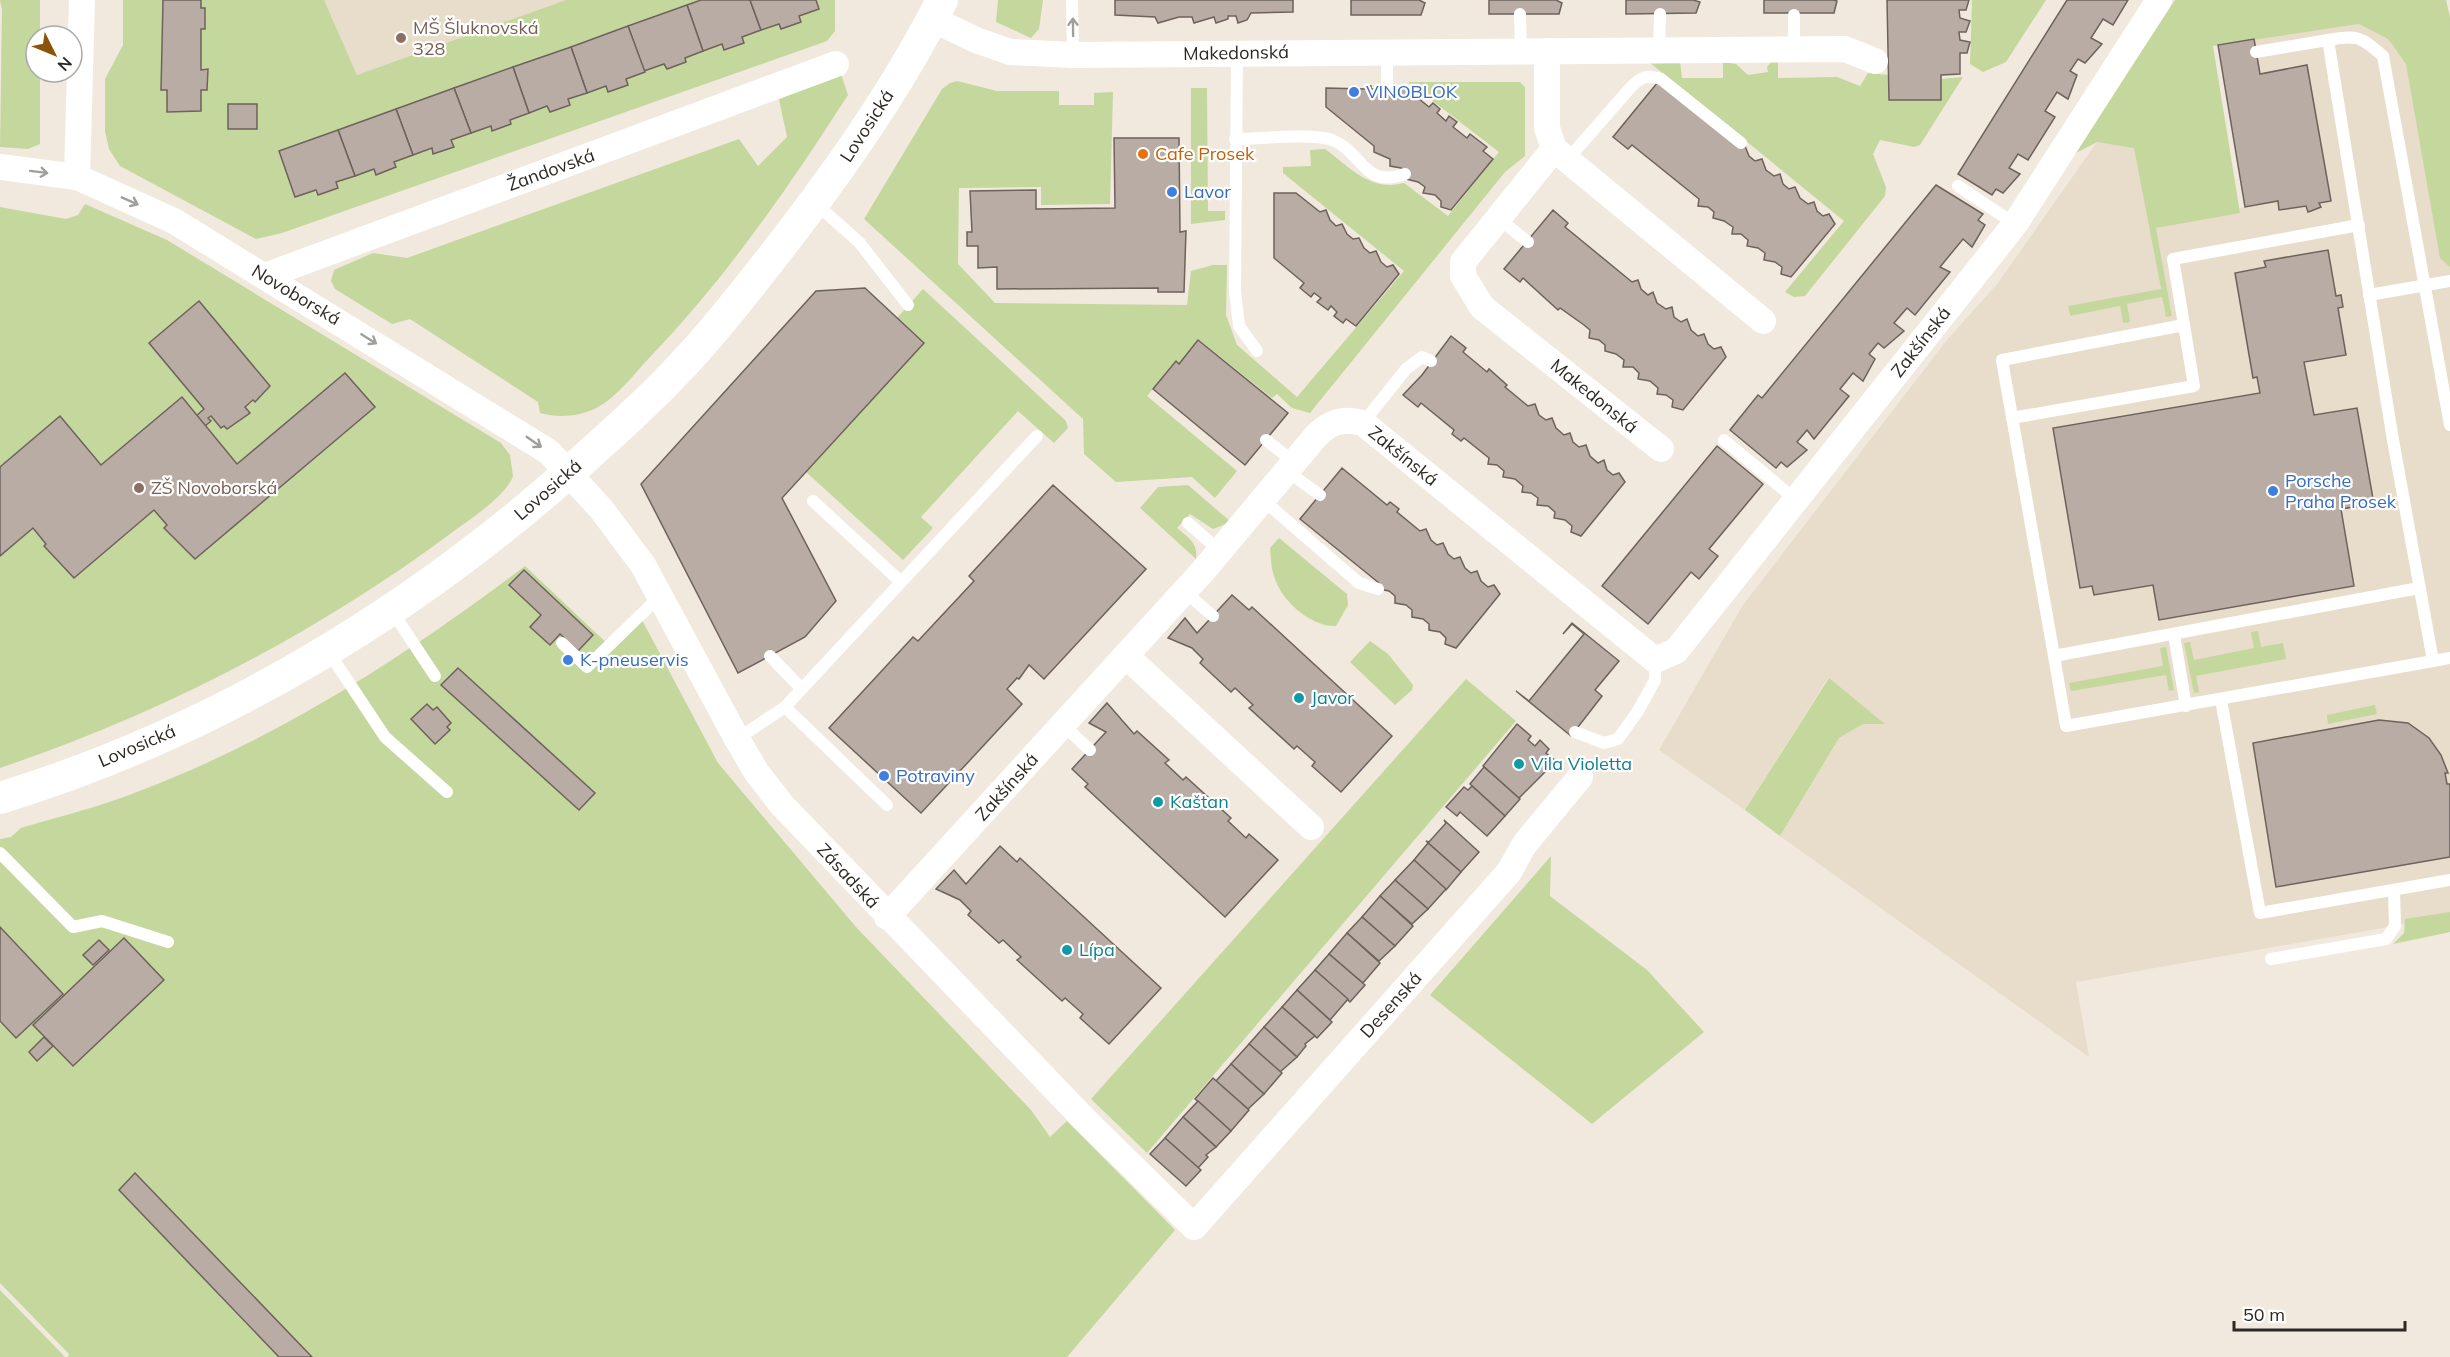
<svg xmlns="http://www.w3.org/2000/svg" width="2450" height="1357" viewBox="0 0 2450 1357" font-family="Mulish,sans-serif">
<rect width="100%" height="100%" fill="#f1e9dd"/>
<g fill="#e8dcca">
<polygon points="324,0 566,0 357,75"/>
<polygon points="2359,24 2388,39 2406,64 2450,91 2450,916 2076,982 2089,1057 1780,836 1839,738 1863,724 1884,723 1828,678 1745,810 1659,750 1743,605 1947,340 1998,283 2097,142 2134,147 2161,290 2068,306 2069,316 2120,306 2123,323 2126,304 2162,297 2166,317 2172,316 2156,228 2245,207 2218,45"/>
</g>
<g fill="#c4d79d" fill-rule="evenodd">
<polygon points="0,0 40,0 40,36 36,36 36,72 40,72 40,144 28,149 0,147 2,10"/>
<path d="M123,0H163L161,90H167L168,112L201,111V90L207,89L208,70H201V29L205,28V8H201V0H324L357,75L566,0H701L279,151L318,195L338,188L336,182L374,169L376,175L396,167L394,162L432,148L434,154L453,147L451,140L491,126L493,131L511,124L510,120L547,106L550,112L570,105L568,99L664,64L667,69L686,62L685,58L722,44L725,50L744,43L742,37L779,24L781,29L801,22L799,16L819,9L816,0H835V31L827,41L282,233L256,239L120,166L109,149L105,131V79L123,45ZM228,104H257V129H228Z"/>
<polygon points="998,0 1043,0 1039,29 1031,38 996,22"/>
<polygon points="1972,0 2046,0 2006,62 1983,72 1970,64"/>
<polygon points="2175,0 2446,0 2450,17 2450,267 2440,258 2406,64 2388,39 2359,24 2213,46 2240,213 2156,228 2172,316 2166,317 2162,297 2127,304 2130,322 2123,323 2120,306 2070,316 2068,306 2161,289 2134,148 2097,142 2074,154"/>
<polygon points="1680,61 1682,78 1723,78 1723,62 1736,64 1748,75 1768,72 1767,67 1772,61 1778,61 1778,78 1837,77 1860,86 1868,73 1889,75 1890,100 1941,100 1941,79 1963,77 1920,145 1914,147 1880,140 1873,154 1886,187 1885,196 1805,296 1794,297 1785,292 1844,221 1649,62"/>
<path d="M841,74L848,95C789,187 726,278 650,357C634,374 618,396 598,407C580,417 559,418 540,413L538,402L410,319L392,324L335,289L331,281L334,270L373,253L407,258L739,139L758,166L787,137L779,99Z"/>
<path d="M957,81L997,91H1059V105H1094V93L1113,92L1110,204L1041,205V187L959,188L958,264L995,303L1187,305L1191,271L1213,265H1227L1226,315L1237,345L1297,397L1404,271L1283,173V167L1311,166L1310,150L1325,149C1351,168 1370,192 1404,183L1448,216L1499,152L1408,82H1520L1525,87V156L1505,172L1310,413L1292,408L1277,394L1272,398L1199,340L1179,364L1176,362L1147,396L1237,471L1215,498L1192,477L1116,482L1084,454L1083,419L864,219L942,89L950,83Z"/>
<polygon points="1191,88 1207,88 1208,211 1225,211 1225,220 1191,224"/>
<path d="M85,204L167,240L501,443L510,455L513,476C506,497 467,521 450,534C314,635 160,714 0,768V556L33,528L46,544L44,546L49,552L154,510L195,559L374,407L345,373L237,464L204,427L211,416L221,428L224,426L227,429L241,417L243,419L250,413L245,407L259,398L258,396L270,386L199,301L204,409L196,416L182,397L101,465L59,417L0,467V207L66,219L78,215Z"/>
<polygon points="923,289 1066,421 1068,428 1054,443 1018,411 921,517 933,528 903,560 806,472 924,343 897,318"/>
<path d="M1188,485L1231,522L1213,529L1190,514L1177,528C1189,538 1198,543 1196,559L1140,508L1158,487Z"/>
<path d="M1279,538L1347,594L1348,605L1336,626C1311,627 1281,601 1274,576C1271,568 1271,557 1270,548Z"/>
<path d="M525,566L613,649L642,620L718,763L856,927L1031,1110L1050,1137L1067,1121L1175,1230L1067,1357H312L135,1173L119,1190L279,1357H68L69,1354L0,1283V1021L16,1038L63,994L0,927V839L11,837L21,828C61,816 103,806 142,790C279,738 409,654 525,566ZM524,570L593,635L578,650L560,634L550,645L530,627L541,615L509,585ZM458,668L595,793L580,810L442,686ZM426,704L433,710L437,707L451,723L447,727L450,730L435,744L411,719ZM124,939L163,980L73,1066L53,1046L37,1060L29,1052L44,1037L33,1025Z"/>
<polygon points="2258,631 2261,647 2283,643 2286,659 2196,676 2199,692 2194,693 2184,643 2190,642 2194,660 2254,648 2251,632"/>
<polygon points="1370,641 1388,654 1413,685 1412,690 1395,705 1350,662"/>
<polygon points="2166,647 2174,690 2169,691 2166,675 2071,691 2069,683 2163,666 2160,648"/>
<polygon points="1829,678 1885,724 1863,724 1839,738 1780,836 1745,810"/>
<polygon points="1466,679 1516,721 1147,1153 1091,1099"/>
<polygon points="2375,705 2377,714 2328,724 2327,715"/>
<polygon points="1551,856 1550,896 1647,970 1704,1032 1592,1124 1430,995"/>
<polygon points="2450,912 2450,932 2393,944 2404,933 2405,919"/>
<polygon points="0,1290 65,1357 0,1357"/>
</g>
<g fill="#b9aca5" stroke="#6e625c" stroke-width="1.5">
<polygon points="163,0 201,0 201,8 205,8 205,29 201,29 201,70 208,69 207,90 201,90 201,111 167,112 167,90 161,90"/>
<polygon points="701,0 750,0 761,30 742,37 744,43 724,50 722,44 703,51 687,5"/>
<polygon points="750,0 816,0 819,9 799,16 801,22 781,29 779,24 761,30"/>
<polygon points="1115,0 1293,0 1293,12 1251,13 1247,20 1238,23 1236,16 1228,16 1228,19 1216,23 1214,17 1194,23 1192,17 1179,17 1158,23 1155,17 1115,15"/>
<polygon points="1351,0 1419,0 1425,3 1421,15 1351,15"/>
<polygon points="1489,0 1556,0 1562,3 1559,14 1489,14"/>
<polygon points="1626,0 1693,0 1700,2 1696,13 1626,14"/>
<polygon points="1764,0 1833,0 1837,1 1834,13 1764,13"/>
<polygon points="1887,0 1969,0 1966,10 1959,10 1960,18 1970,21 1966,32 1959,32 1960,40 1970,42 1967,53 1960,53 1960,74 1941,75 1941,100 1889,100"/>
<polygon points="2067,0 2128,0 2113,25 2103,19 2091,38 2102,44 2085,63 2078,59 2070,71 2077,75 2068,99 2057,92 2045,111 2055,117 2028,160 2018,154 2009,168 2020,174 2003,193 1996,189 1992,195 1958,174"/>
<polygon points="687,5 703,51 685,58 686,62 667,69 664,64 644,71 628,26"/>
<polygon points="628,26 645,72 626,79 628,85 608,92 606,86 587,93 571,47"/>
<polygon points="2254,39 2260,74 2307,65 2331,201 2319,203 2321,207 2311,211 2308,212 2306,206 2279,210 2278,201 2245,207 2218,45"/>
<polygon points="571,47 587,93 568,99 570,105 550,112 547,106 529,113 513,67"/>
<polygon points="513,67 529,113 510,120 511,124 492,131 491,126 471,133 454,88"/>
<polygon points="1662,77 1745,146 1749,156 1755,161 1762,159 1766,170 1774,176 1780,174 1783,184 1789,189 1795,187 1800,198 1808,204 1814,202 1817,211 1823,216 1829,214 1835,224 1791,277 1781,274 1782,267 1775,262 1764,260 1765,253 1758,248 1747,246 1748,240 1741,234 1732,234 1733,227 1724,221 1713,218 1714,212 1708,207 1698,206 1699,199 1632,145 1628,149 1613,137"/>
<polygon points="1366,86 1371,86 1371,89 1407,89 1429,107 1433,103 1440,109 1437,113 1446,121 1449,116 1457,122 1453,127 1467,138 1470,134 1487,147 1483,151 1493,159 1451,210 1441,207 1441,201 1435,195 1423,193 1425,187 1418,182 1406,179 1408,173 1401,168 1390,166 1390,159 1374,152 1374,146 1326,107 1326,88 1366,89"/>
<polygon points="454,88 471,133 451,140 454,147 433,154 432,148 413,155 396,109"/>
<rect x="228" y="104" width="29" height="25"/>
<polygon points="396,109 413,155 394,162 396,167 376,175 374,169 355,176 338,130"/>
<polygon points="338,130 355,176 336,182 338,188 318,195 316,190 295,197 279,151"/>
<polygon points="1114,138 1179,138 1180,232 1186,231 1184,292 1158,292 1158,288 997,289 997,267 978,268 978,246 967,246 967,232 972,232 970,191 1036,190 1036,209 1115,208"/>
<polygon points="1936,185 1983,214 1978,220 1985,225 1972,247 1963,239 1940,267 1950,272 1915,315 1907,308 1894,323 1904,331 1884,348 1878,343 1869,354 1875,359 1863,381 1853,373 1840,389 1849,396 1814,439 1807,430 1797,442 1807,450 1787,467 1781,462 1776,468 1730,430 1758,395 1762,398"/>
<polygon points="1274,193 1296,193 1320,212 1326,210 1330,220 1336,226 1342,224 1347,234 1353,239 1359,238 1364,248 1370,253 1376,251 1381,262 1387,267 1393,265 1399,274 1356,326 1346,319 1343,323 1334,316 1337,312 1331,306 1328,310 1317,302 1321,298 1314,293 1311,297 1300,288 1304,283 1274,258"/>
<polygon points="1553,210 1568,223 1565,227 1632,282 1638,280 1641,289 1648,295 1653,292 1657,303 1666,309 1672,307 1674,317 1681,322 1687,319 1691,330 1698,336 1704,334 1708,344 1714,349 1721,347 1726,357 1683,410 1672,407 1673,400 1666,395 1657,394 1658,388 1650,381 1638,379 1639,373 1633,367 1623,367 1624,360 1616,354 1605,351 1605,345 1599,340 1589,338 1590,330 1584,325 1560,308 1558,310 1523,278 1520,282 1504,269"/>
<polygon points="2328,250 2336,296 2341,295 2343,307 2338,308 2346,355 2304,362 2314,415 2357,408 2374,504 2341,509 2354,586 2159,620 2153,585 2094,595 2092,586 2080,588 2053,428 2260,393 2257,377 2253,378 2235,273 2266,267 2264,261"/>
<polygon points="865,288 924,343 782,498 836,601 805,637 738,673 641,484 816,291"/>
<polygon points="199,301 270,386 255,402 253,400 245,407 250,413 227,429 224,426 221,428 211,416 208,418 211,421 204,427 196,416 204,409 149,343"/>
<polygon points="1451,336 1466,348 1463,352 1487,372 1489,369 1507,385 1505,387 1528,406 1535,404 1539,415 1546,420 1552,418 1556,428 1564,435 1570,433 1573,442 1579,447 1586,445 1590,456 1598,463 1604,460 1607,470 1613,475 1619,473 1625,482 1581,536 1571,532 1572,526 1565,520 1554,518 1555,512 1548,506 1537,505 1538,498 1531,493 1522,492 1523,486 1515,479 1503,477 1504,471 1497,465 1488,464 1489,458 1464,438 1461,441 1452,434 1454,430 1421,403 1418,407 1403,395 1422,375"/>
<polygon points="1198,340 1288,413 1245,465 1153,389 1176,361 1179,364"/>
<polygon points="345,373 375,407 195,559 164,528 167,525 154,510 74,578 44,546 46,544 33,528 0,556 0,467 60,416 101,465 182,397 237,464"/>
<polygon points="1717,446 1763,484 1709,549 1718,556 1699,579 1691,572 1648,624 1602,586"/>
<polygon points="1342,468 1387,505 1390,502 1399,509 1397,512 1420,531 1426,529 1431,540 1437,545 1443,543 1448,554 1454,559 1460,557 1465,568 1471,573 1477,571 1481,581 1488,587 1494,585 1500,594 1456,648 1445,644 1446,638 1440,632 1429,630 1429,624 1423,619 1412,617 1412,610 1406,605 1395,603 1395,596 1389,591 1378,589 1379,583 1300,519"/>
<polygon points="1053,485 1146,569 1044,679 1029,665 1019,679 1017,678 1007,689 1022,704 921,813 829,728 913,637 918,641 974,581 969,576"/>
<polygon points="524,570 593,635 578,651 560,634 550,645 530,627 541,615 509,585"/>
<polygon points="1232,595 1249,610 1252,607 1392,736 1341,792 1312,766 1315,762 1297,746 1294,749 1249,708 1253,705 1235,688 1231,692 1200,663 1203,659 1192,648 1168,638 1185,618 1197,633"/>
<polygon points="1572,623 1619,661 1595,690 1602,696 1571,736 1516,691 1529,701 1584,634 1572,624 1563,634"/>
<polygon points="458,668 595,793 579,810 441,685"/>
<polygon points="1107,703 1134,734 1137,731 1169,760 1165,763 1183,780 1186,777 1231,818 1228,821 1246,838 1249,834 1278,860 1225,917 1085,787 1088,784 1072,769 1106,732 1089,723"/>
<polygon points="427,704 433,710 437,707 451,723 447,727 450,730 435,744 411,719"/>
<polygon points="2379,720 2408,723 2429,738 2441,755 2448,773 2445,773 2447,784 2450,784 2450,857 2276,887 2253,743"/>
<polygon points="1517,724 1531,736 1528,740 1535,746 1540,740 1549,749 1546,753 1556,761 1519,798 1483,766"/>
<polygon points="1484,767 1520,799 1505,816 1470,784"/>
<polygon points="1472,786 1505,816 1487,836 1460,812 1457,816 1446,807 1464,787 1468,790"/>
<polygon points="1444,820 1479,852 1461,872 1426,841 1429,842 1446,823"/>
<polygon points="1428,843 1461,872 1446,890 1414,860"/>
<polygon points="1000,846 1017,862 1020,858 1161,988 1109,1044 1080,1018 1083,1014 1065,998 1062,1001 1017,960 1021,957 1003,940 999,943 968,915 971,911 960,900 936,889 954,870 966,884"/>
<polygon points="1414,860 1446,889 1428,909 1395,880"/>
<polygon points="1395,880 1428,909 1412,924 1380,896"/>
<polygon points="1380,896 1413,926 1395,946 1362,917"/>
<polygon points="1362,917 1395,946 1379,961 1347,933"/>
<polygon points="0,927 63,994 16,1038 0,1021"/>
<polygon points="1347,933 1380,963 1363,983 1329,954"/>
<polygon points="124,938 164,980 73,1066 33,1025"/>
<polygon points="99,940 109,950 93,965 83,955"/>
<polygon points="1329,954 1365,985 1350,1002 1315,970"/>
<polygon points="1315,970 1348,999 1330,1020 1297,990"/>
<polygon points="1297,990 1332,1022 1317,1038 1282,1007"/>
<polygon points="1282,1007 1315,1036 1305,1044 1306,1046 1297,1057 1264,1027"/>
<polygon points="1264,1027 1297,1057 1280,1072 1249,1044"/>
<polygon points="44,1037 53,1046 37,1061 29,1052"/>
<polygon points="1249,1044 1282,1073 1264,1094 1231,1064"/>
<polygon points="1231,1064 1264,1094 1248,1109 1216,1081"/>
<polygon points="1213,1078 1249,1110 1231,1131 1195,1099"/>
<polygon points="1198,1101 1231,1131 1216,1147 1183,1117"/>
<polygon points="1183,1117 1216,1147 1206,1155 1208,1157 1198,1168 1165,1138"/>
<polygon points="1165,1138 1201,1170 1186,1186 1150,1154"/>
<polygon points="135,1173 312,1357 279,1357 119,1190"/>
</g>
<g fill="none" stroke-linecap="round" stroke-linejoin="round">
<g stroke="#fff" stroke-width="12">
<polyline points="1072,0 1073,55"/>
<polyline points="1520,14 1521,52"/>
<polyline points="1794,15 1794,49"/>
<path d="M2328,40C2357,34 2361,37 2383,56L2450,425"/>
<polyline points="1659,51 1660,14"/>
<polyline points="1387,52 1387,89"/>
<polyline points="2256,52 2328,40 2393,440 2433,661 2066,726 2054,656 2419,588"/>
<polyline points="1237,53 1235,292 1239,326 1257,351"/>
<path d="M1235,139C1258,139 1312,133 1332,140C1363,152 1363,189 1405,174"/>
<path d="M1568,159L1631,87C1641,77 1647,74 1661,79L1741,143"/>
<polyline points="1958,186 2015,224"/>
<polyline points="815,203 859,242 908,305"/>
<polyline points="1498,218 1528,242"/>
<polyline points="2369,295 2450,281"/>
<polyline points="2012,418 2194,386 2184,325"/>
<polyline points="1363,423 1406,369 1422,357 1431,361"/>
<polyline points="1266,440 1294,462"/>
<polyline points="1724,440 1796,500"/>
<polyline points="1287,471 1320,495"/>
<polyline points="1263,500 1359,583 1378,589"/>
<polyline points="813,501 901,582"/>
<polyline points="1188,523 1220,551"/>
<polyline points="1185,592 1213,616"/>
<polyline points="392,611 435,676"/>
<polyline points="2174,635 2186,706"/>
<polyline points="562,643 587,667 660,596"/>
<polyline points="328,651 385,737 447,792"/>
<polyline points="770,656 802,689"/>
<polyline points="2054,656 2002,360 2184,325 2173,259 2359,225"/>
<polyline points="2433,661 2450,658"/>
<polyline points="2221,700 2260,913 2450,880"/>
<polyline points="785,707 887,805"/>
<polyline points="1063,725 1090,750"/>
<polyline points="1575,732 1604,743 1618,739 1638,711 1655,680 1655,660"/>
<polyline points="737,739 785,707 1037,436"/>
<polyline points="0,853 73,927 102,921 168,942"/>
<polyline points="2271,959 2386,939 2395,926 2394,890"/>
</g>
<g stroke="#fff" stroke-width="26">
<polyline points="932,19 976,40 1010,52 1073,55 1845,49 1875,61"/>
<polyline points="1547,51 1547,128 1554,149 1463,262 1463,276 1482,307 1661,449"/>
<polyline points="1554,149 1763,321"/>
<polyline points="0,167 77,177 174,221 549,452 602,510 643,565 737,739 757,773 782,805 1085,1120 1194,1227 1509,872 1524,845 1580,777"/>
<polyline points="77,177 82,0"/>
<polyline points="265,276 836,64"/>
<polyline points="1126,656 1311,827"/>
<path d="M887,917L1203,571L1316,436C1331,421 1343,418 1363,423L1655,660L1676,651L2015,224L2159,0"/>
</g>
<path stroke="#fff" stroke-width="32" d="M0,798C218,731 415,611 584,459C623,424 663,388 698,348C732,310 763,269 794,229C849,157 901,82 942,0"/>
</g>
<defs><path id="oneway-shaft" d="M-6 0H5M1.5-3L5.5 0L1.5 3" fill="none" stroke-width="1.6" stroke-linecap="round" stroke-linejoin="round" transform="scale(1.5)"/></defs>
<g stroke="#a09f9c">
<use href="#oneway-shaft" transform="translate(1073 27) rotate(-91)"/>
<use href="#oneway-shaft" transform="translate(39 172) rotate(7)"/>
<use href="#oneway-shaft" transform="translate(130 201) rotate(24)"/>
<use href="#oneway-shaft" transform="translate(369 339) rotate(32)"/>
<use href="#oneway-shaft" transform="translate(534 442) rotate(35)"/>
</g>
<g fill="#8d6e63" stroke="#fff" stroke-width="2">
<circle cx="401" cy="38" r="6"/>
<circle cx="139" cy="488" r="6"/>
</g>
<g fill="#3f7fe0" stroke="#fff" stroke-width="2">
<circle cx="1354" cy="92" r="6"/>
<circle cx="1172" cy="192" r="6"/>
<circle cx="2273" cy="491" r="6"/>
<circle cx="568" cy="660" r="6"/>
<circle cx="884" cy="776" r="6"/>
</g>
<circle fill="#e8710a" stroke="#fff" stroke-width="2" cx="1143" cy="154" r="6"/>
<g fill="#0f9aa8" stroke="#fff" stroke-width="2">
<circle cx="1299" cy="698" r="6"/>
<circle cx="1519" cy="764" r="6"/>
<circle cx="1158" cy="802" r="6"/>
<circle cx="1067" cy="950" r="6"/>
</g>
<g text-anchor="middle" stroke-width="4.5" stroke-linejoin="round" paint-order="stroke">
<g font-size="18" fill="#785e54" stroke="#fff" text-anchor="start">
<text x="413" y="34">MŠ Šluknovská<tspan x="413" dy="21">328</tspan></text>
<text x="151" y="494">ZŠ Novoborská</text>
</g>
<g font-size="18" fill="#2c2924" stroke="#fff">
<text transform="translate(1236 53) rotate(-1)" y="6">Makedonská</text>
<text transform="translate(867 126) rotate(-57)" y="6">Lovosická</text>
<text transform="translate(551 170) rotate(-20)" y="6">Žandovská</text>
<text transform="translate(296 295) rotate(31)" y="6">Novoborská</text>
<text transform="translate(1921 342) rotate(-52)" y="6">Zakšínská</text>
<text transform="translate(1594 396) rotate(39)" y="6">Makedonská</text>
<text transform="translate(1403 456) rotate(39)" y="6">Zakšínská</text>
<text transform="translate(548 490) rotate(-41)" y="6">Lovosická</text>
<text transform="translate(137 746) rotate(-23)" y="6">Lovosická</text>
<text transform="translate(1007 787) rotate(-48)" y="6">Zakšínská</text>
<text transform="translate(848 876) rotate(47)" y="6">Zásadská</text>
<text transform="translate(1391 1005) rotate(-48)" y="6">Desenská</text>
</g>
<g font-size="18" fill="#366cbe" stroke="#fff" text-anchor="start">
<text x="1366" y="98">VINOBLOK</text>
<text x="1184" y="198">Lavor</text>
<text x="2285" y="487">Porsche<tspan x="2285" dy="21">Praha Prosek</tspan></text>
<text x="580" y="666">K-pneuservis</text>
<text x="896" y="782">Potraviny</text>
</g>
<g font-size="18" fill="#c56008" stroke="#fff" text-anchor="start">
<text x="1155" y="160">Cafe Prosek</text>
</g>
<g font-size="18" fill="#0d838f" stroke="#fff" text-anchor="start">
<text x="1311" y="704">Javor</text>
<text x="1531" y="770">Vila Violetta</text>
<text x="1170" y="808">Kaštan</text>
<text x="1079" y="956">Lípa</text>
</g>
</g>
<g transform="translate(54 54) rotate(133)"><circle r="28" fill="#ffffff" stroke="#aba9a7" stroke-width="1.5"/>
<path d="M0-4.5L10 22L0 15L-10 22Z" fill="#8c530a"/>
<text y="-9" font-size="16" font-weight="bold" text-anchor="middle" fill="#2c2924">N</text>
</g>
<path d="M2234 1321v9h171v-9" fill="none" stroke="#2c2924" stroke-width="3"/>
<text x="2243" y="1321" font-size="18" fill="#2c2924" stroke="#ffffff" stroke-width="4.5" paint-order="stroke">50 m</text>
</svg>
